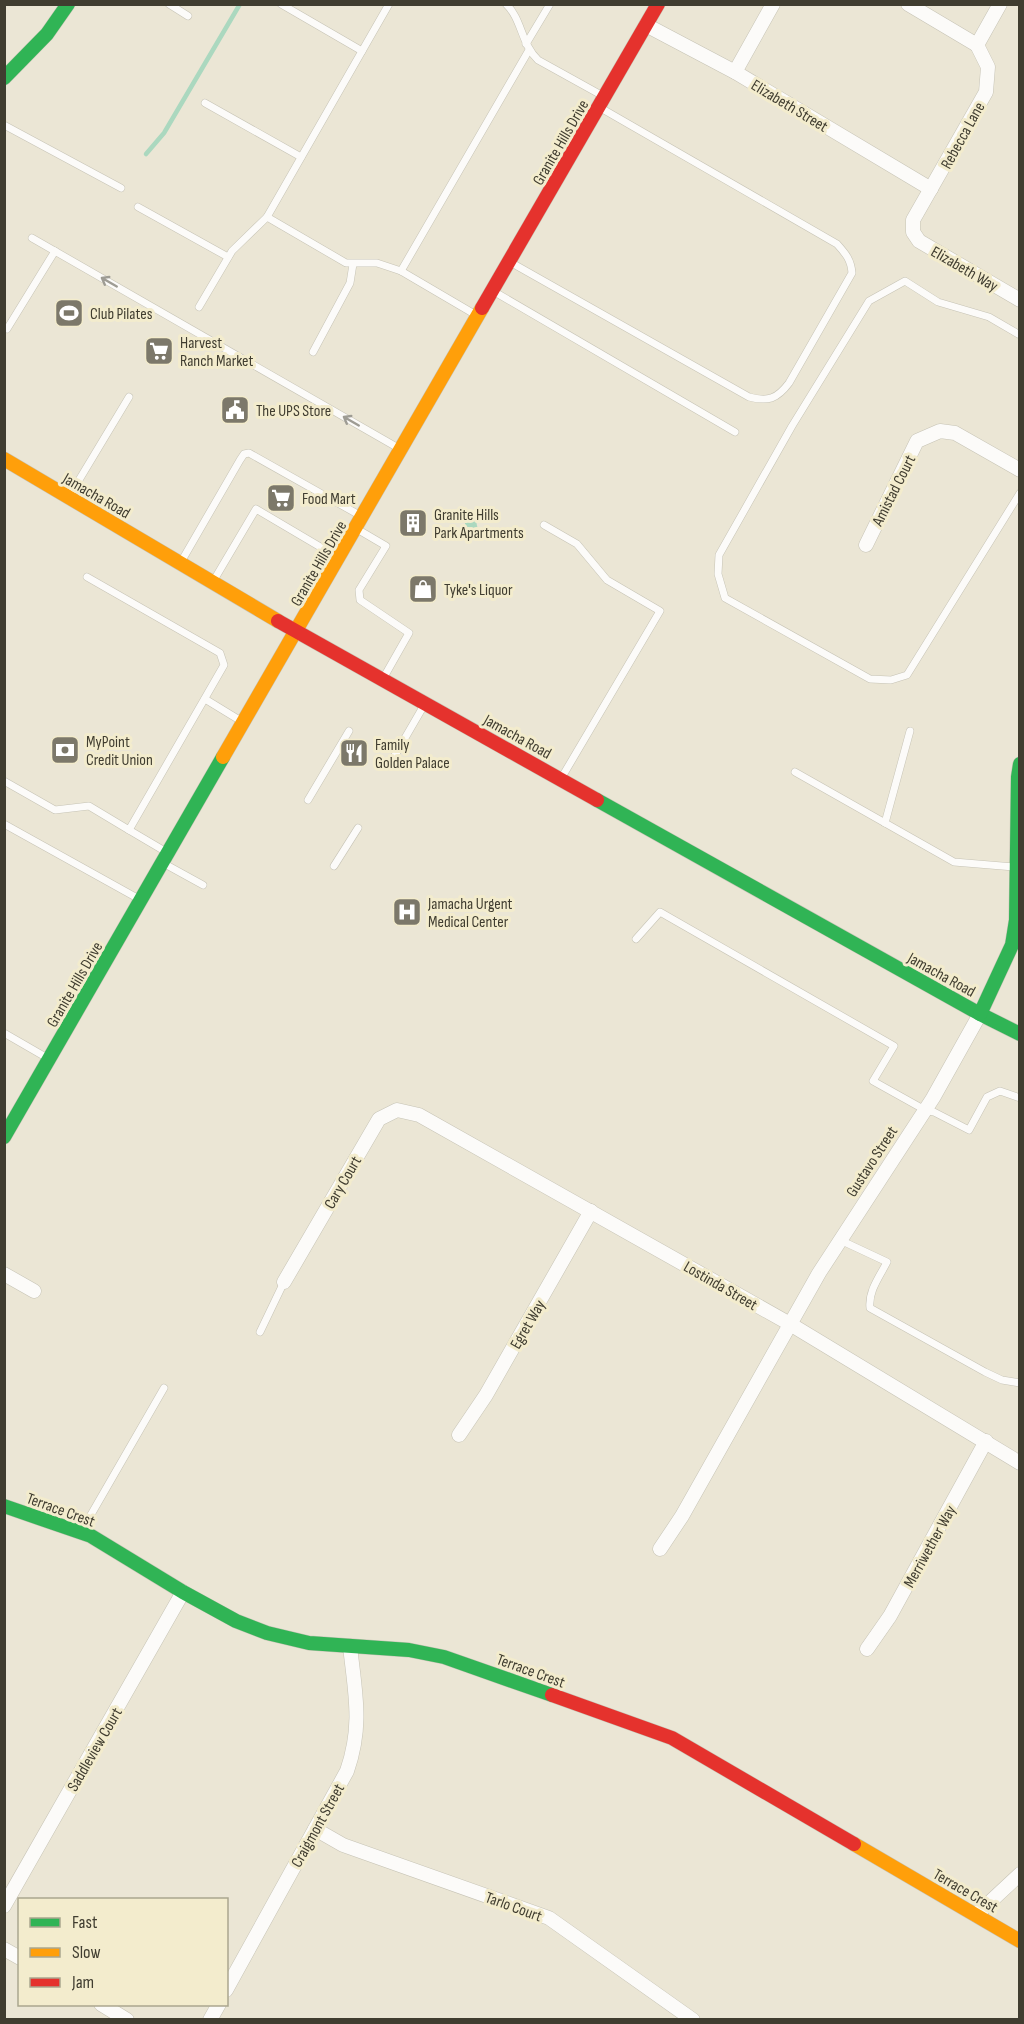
<svg xmlns="http://www.w3.org/2000/svg" width="1024" height="2024" viewBox="0 0 1024 2024" font-family="'Sofia Sans Condensed',sans-serif">
<rect width="100%" height="100%" fill="#ebe6d5"/>
<polygon fill="#abd8bf" points="466,512 470,513 476,521 478,530 475,534 471,534 466,530 464,517"/>
<g fill="none" stroke-linecap="round" stroke-linejoin="round">
<polyline stroke="#abd8bf" stroke-width="4.5" points="146,154 164,133 240,4"/>
<g stroke="#c6c3b5" stroke-width="8">
<g id="lane">
<polyline points="169,4 188,16"/>
<polyline points="281,4 362,51"/>
<polyline points="389,4 267,217 346,263 377,263 401,271 476,315"/>
<path d="M506,4C522,19 521,44 538,60L603,96"/>
<polyline points="526,44 550,4"/>
<polyline points="205,103 301,157"/>
<polyline points="4,125 121,188"/>
<polyline points="138,207 228,257"/>
<polyline points="32,238 400,449"/>
<path d="M510,262L749,397C768,402 777,399 789,383L852,273C851,260 846,254 837,244L599,107"/>
<polyline points="401,271 529,50"/>
<polyline points="493,291 735,432"/>
<polyline points="199,307 232,251 267,217"/>
<polyline points="7,329 55,251"/>
<polyline points="1020,335 989,317 938,302 905,281 869,301 792,426 719,555 718,574 725,598 870,679 891,680 907,675 1020,493"/>
<polyline points="313,352 350,283 353,264"/>
<polyline points="70,495 129,397"/>
<polyline points="544,525 577,544 607,580 660,611 562,777"/>
<polyline points="357,529 386,546 359,590 360,600 409,633 384,677"/>
<polyline points="181,562 240,460 244,454 249,453 361,516"/>
<polyline points="214,580 256,509 339,558"/>
<polyline points="205,699 241,721"/>
<polyline points="394,757 423,707"/>
<polyline points="795,772 954,862 1014,867"/>
<polyline points="4,781 55,810 89,806 129,830 224,665 220,653 87,577"/>
<polyline points="308,800 349,731"/>
<polyline points="885,823 910,731"/>
<polyline points="4,824 139,899"/>
<polyline points="129,830 168,853"/>
<polyline points="163,863 203,885"/>
<polyline points="334,866 358,828"/>
<polyline points="636,939 660,912 894,1046 873,1081 925,1110 934,1112 969,1130 987,1097 1000,1091 1020,1098"/>
<polyline points="4,1033 49,1059"/>
<path d="M840,1240L887,1262C880,1276 868,1291 870,1308L985,1372L1002,1380L1020,1383"/>
<polyline points="260,1332 284,1282"/>
<polyline points="81,1532 164,1388"/>
</g>
</g>
<g stroke="#c6c3b5" stroke-width="15">
<g id="street">
<polyline points="908,4 977,45"/>
<polyline points="1000,4 977,45 988,67 986,92 913,220 913,232 919,241 1020,300"/>
<polyline points="646,25 735,72 931,189"/>
<polyline points="735,72 773,4"/>
<polyline points="866,545 917,441 940,431 955,433 1020,470"/>
<polyline points="4,1274 34,1291"/>
<polyline points="284,1282 379,1119 397,1110 419,1115 790,1324 1020,1463"/>
<polyline points="459,1435 486,1395 591,1211"/>
<polyline points="660,1549 682,1516 819,1273 933,1098 980,1014"/>
<polyline points="867,1649 890,1616 986,1441"/>
<polyline points="315,1829 343,1845 549,1918 693,2020"/>
<polyline points="4,1906 183,1592"/>
<polyline points="976,1915 1020,1874"/>
<polyline points="4,1949 20,1958"/>
<path d="M226,1990L347,1771C363,1725 355,1693 350,1646"/>
<polyline points="101,2004 127,2020"/>
<polyline points="210,2020 219,2004"/>
</g>
</g>
<g stroke="#c6c3b5" stroke-width="15">
<g id="fast">
<polyline points="4,78 47,34 68,4"/>
<polyline points="597,800 980,1014 1020,1034"/>
<polyline points="980,1014 1012,945 1016,920 1018,777 1020,764"/>
<polyline points="4,1137 223,757"/>
<polyline points="4,1506 91,1536 183,1592 236,1621 267,1633 309,1643 409,1650 444,1657 552,1695"/>
</g>
</g>
<g stroke="#c6c3b5" stroke-width="15">
<g id="slow">
<polyline points="4,459 278,621"/>
<polyline points="223,757 482,308"/>
<polyline points="854,1844 1020,1941"/>
</g>
</g>
<g stroke="#c6c3b5" stroke-width="15">
<g id="jam">
<polyline points="482,308 658,4"/>
<polyline points="278,621 597,800"/>
<polyline points="552,1695 672,1738 854,1844"/>
</g>
</g>
<use href="#lane" stroke="#fcfbf9" stroke-width="7"/>
<use href="#street" stroke="#fcfbf9" stroke-width="14"/>
<use href="#fast" stroke="#30b455" stroke-width="14"/>
<use href="#slow" stroke="#ff9f0a" stroke-width="14"/>
<use href="#jam" stroke="#e5322d" stroke-width="14"/>
</g>
<defs><path id="oneway-shaft" d="M-6 0H5M1.5-3L5.5 0L1.5 3" fill="none" stroke-width="1.6" stroke-linecap="round" stroke-linejoin="round" transform="scale(1.5)"/></defs>
<g stroke="#9e9c94">
<use href="#oneway-shaft" transform="translate(109 282) rotate(-150)"/>
<use href="#oneway-shaft" transform="translate(351 421) rotate(-150)"/>
</g>
<defs>
<g id="stadium-square" transform="scale(1.5)"><rect x="-9" y="-9" width="18" height="18" rx="4" fill="#7c786a" stroke="#f3eccd"/><path d="M0-5a6.5 5 0 1 0 0 10a6.5 5 0 1 0 0-10ZM-3.5-1.8h7v3.6h-7Z" fill="#fff"/></g>
<g id="supermarket-square" transform="scale(1.5)"><rect x="-9" y="-9" width="18" height="18" rx="4" fill="#7c786a" stroke="#f3eccd"/><path d="M-6-5.5h2.5l.6 2H6L4.5 2H-2.5L-4.4-4H-6ZM-1.5 3.2a1.3 1.3 0 1 0 .1 0ZM3 3.2a1.3 1.3 0 1 0 .1 0Z" fill="#fff"/></g>
<g id="civic-square" transform="scale(1.5)"><rect x="-9" y="-9" width="18" height="18" rx="4" fill="#7c786a" stroke="#f3eccd"/><path d="M-.6-6.5H3V-4.5H.6V-3L4-1V1h2V6H-6V1h2V-1L-.6-3ZM-1.2 2.5V6h2.4V2.5Z" fill="#fff"/></g>
<g id="building-square" transform="scale(1.5)"><rect x="-9" y="-9" width="18" height="18" rx="4" fill="#7c786a" stroke="#f3eccd"/><path d="M-4-6H4V6H1V3H-1V6H-4ZM-2.5-4.3h1.7v1.8h-1.7ZM.8-4.3h1.7v1.8H.8ZM-2.5-1h1.7V.8h-1.7ZM.8-1h1.7V.8H.8Z" fill="#fff"/></g>
<g id="shop-square" transform="scale(1.5)"><rect x="-9" y="-9" width="18" height="18" rx="4" fill="#7c786a" stroke="#f3eccd"/><path d="M-5-2.5h2.3a2.7 3.5 0 0 1 5.4 0H5L5.5 6h-11ZM-1.5-2.5h3a1.5 2.3 0 0 0-3 0Z" fill="#fff"/></g>
<g id="bank-square" transform="scale(1.5)"><rect x="-9" y="-9" width="18" height="18" rx="4" fill="#7c786a" stroke="#f3eccd"/><path d="M-6-4H6V4H-6ZM0-2.3a2.3 2.3 0 1 0 0 4.6a2.3 2.3 0 1 0 0-4.6Z" fill="#fff"/></g>
<g id="restaurant-square" transform="scale(1.5)"><rect x="-9" y="-9" width="18" height="18" rx="4" fill="#7c786a" stroke="#f3eccd"/><path d="M-5-6h1v4h1v-4h1v4h1v-4h1v5L-1.5 .5V6h-2V.5L-5-1ZM5-6V6H3V1.5H1.5Q1.5-4 5-6Z" fill="#fff"/></g>
<g id="hospital-square" transform="scale(1.5)"><rect x="-9" y="-9" width="18" height="18" rx="4" fill="#7c786a" stroke="#f3eccd"/><path d="M-5-5h3v3.5h4V-5h3V5h-3V1.5h-4V5h-3Z" fill="#fff"/></g>
</defs>
<g fill-rule="evenodd">
<use href="#stadium-square" x="69" y="313"/>
<use href="#supermarket-square" x="159" y="351"/>
<use href="#civic-square" x="235" y="410"/>
<use href="#supermarket-square" x="281" y="498"/>
<use href="#building-square" x="413" y="523"/>
<use href="#shop-square" x="423" y="589"/>
<use href="#bank-square" x="65" y="750"/>
<use href="#restaurant-square" x="354" y="753"/>
<use href="#hospital-square" x="407" y="912"/>
</g>
<g text-anchor="middle" stroke-width="6" stroke-linejoin="round" paint-order="stroke">
<g font-size="16" fill="#403d30" stroke="#f3eccd">
<text transform="translate(790 105) rotate(31)" y="6">Elizabeth Street</text>
<text transform="translate(962 135) rotate(-61)" y="6">Rebecca Lane</text>
<text transform="translate(560 142) rotate(-60)" y="6">Granite Hills Drive</text>
<text transform="translate(965 268) rotate(30)" y="6">Elizabeth Way</text>
<text transform="translate(893 490) rotate(-63)" y="6">Amistad Court</text>
<text transform="translate(97 495) rotate(30)" y="6">Jamacha Road</text>
<text transform="translate(318 563) rotate(-60)" y="6">Granite Hills Drive</text>
<text transform="translate(518 736) rotate(29)" y="6">Jamacha Road</text>
<text transform="translate(942 974) rotate(29)" y="6">Jamacha Road</text>
<text transform="translate(74 984) rotate(-60)" y="6">Granite Hills Drive</text>
<text transform="translate(871 1161) rotate(-57)" y="6">Gustavo Street</text>
<text transform="translate(342 1182) rotate(-60)" y="6">Cary Court</text>
<text transform="translate(721 1285) rotate(30)" y="6">Lostinda Street</text>
<text transform="translate(527 1324) rotate(-60)" y="6">Egret Way</text>
<text transform="translate(61 1509) rotate(20)" y="6">Terrace Crest</text>
<text transform="translate(929 1546) rotate(-61)" y="6">Merriwether Way</text>
<text transform="translate(531 1670) rotate(20)" y="6">Terrace Crest</text>
<text transform="translate(94 1749) rotate(-60)" y="6">Saddleview Court</text>
<text transform="translate(317 1825) rotate(-61)" y="6">Craigmont Street</text>
<text transform="translate(966 1890) rotate(30)" y="6">Terrace Crest</text>
<text transform="translate(514 1906) rotate(20)" y="6">Tarlo Court</text>
</g>
<g font-size="16" fill="#403d30" stroke="#f3eccd" text-anchor="start">
<text x="90" y="319">Club Pilates</text>
<text x="180" y="348">Harvest<tspan x="180" dy="18">Ranch Market</tspan></text>
<text x="256" y="416">The UPS Store</text>
<text x="302" y="504">Food Mart</text>
<text x="434" y="520">Granite Hills<tspan x="434" dy="18">Park Apartments</tspan></text>
<text x="444" y="595">Tyke's Liquor</text>
<text x="86" y="747">MyPoint<tspan x="86" dy="18">Credit Union</tspan></text>
<text x="375" y="750">Family<tspan x="375" dy="18">Golden Palace</tspan></text>
<text x="428" y="909">Jamacha Urgent<tspan x="428" dy="18">Medical Center</tspan></text>
</g>
</g>
<rect width="1024" height="2024" fill="none" stroke="#403d30" stroke-width="12"/>
<rect x="18" y="1898" width="210" height="108" fill="#f3eccd" stroke="#aba68e" stroke-width="1.5"/>
<rect x="30" y="1918" width="30" height="9" fill="#30b455" stroke="#aba68e" stroke-width="1.5"/>
<text x="72" y="1928" font-size="18" fill="#403d30">Fast</text>
<rect x="30" y="1948" width="30" height="9" fill="#ff9f0a" stroke="#aba68e" stroke-width="1.5"/>
<text x="72" y="1958" font-size="18" fill="#403d30">Slow</text>
<rect x="30" y="1978" width="30" height="9" fill="#e5322d" stroke="#aba68e" stroke-width="1.5"/>
<text x="72" y="1988" font-size="18" fill="#403d30">Jam</text>
</svg>
